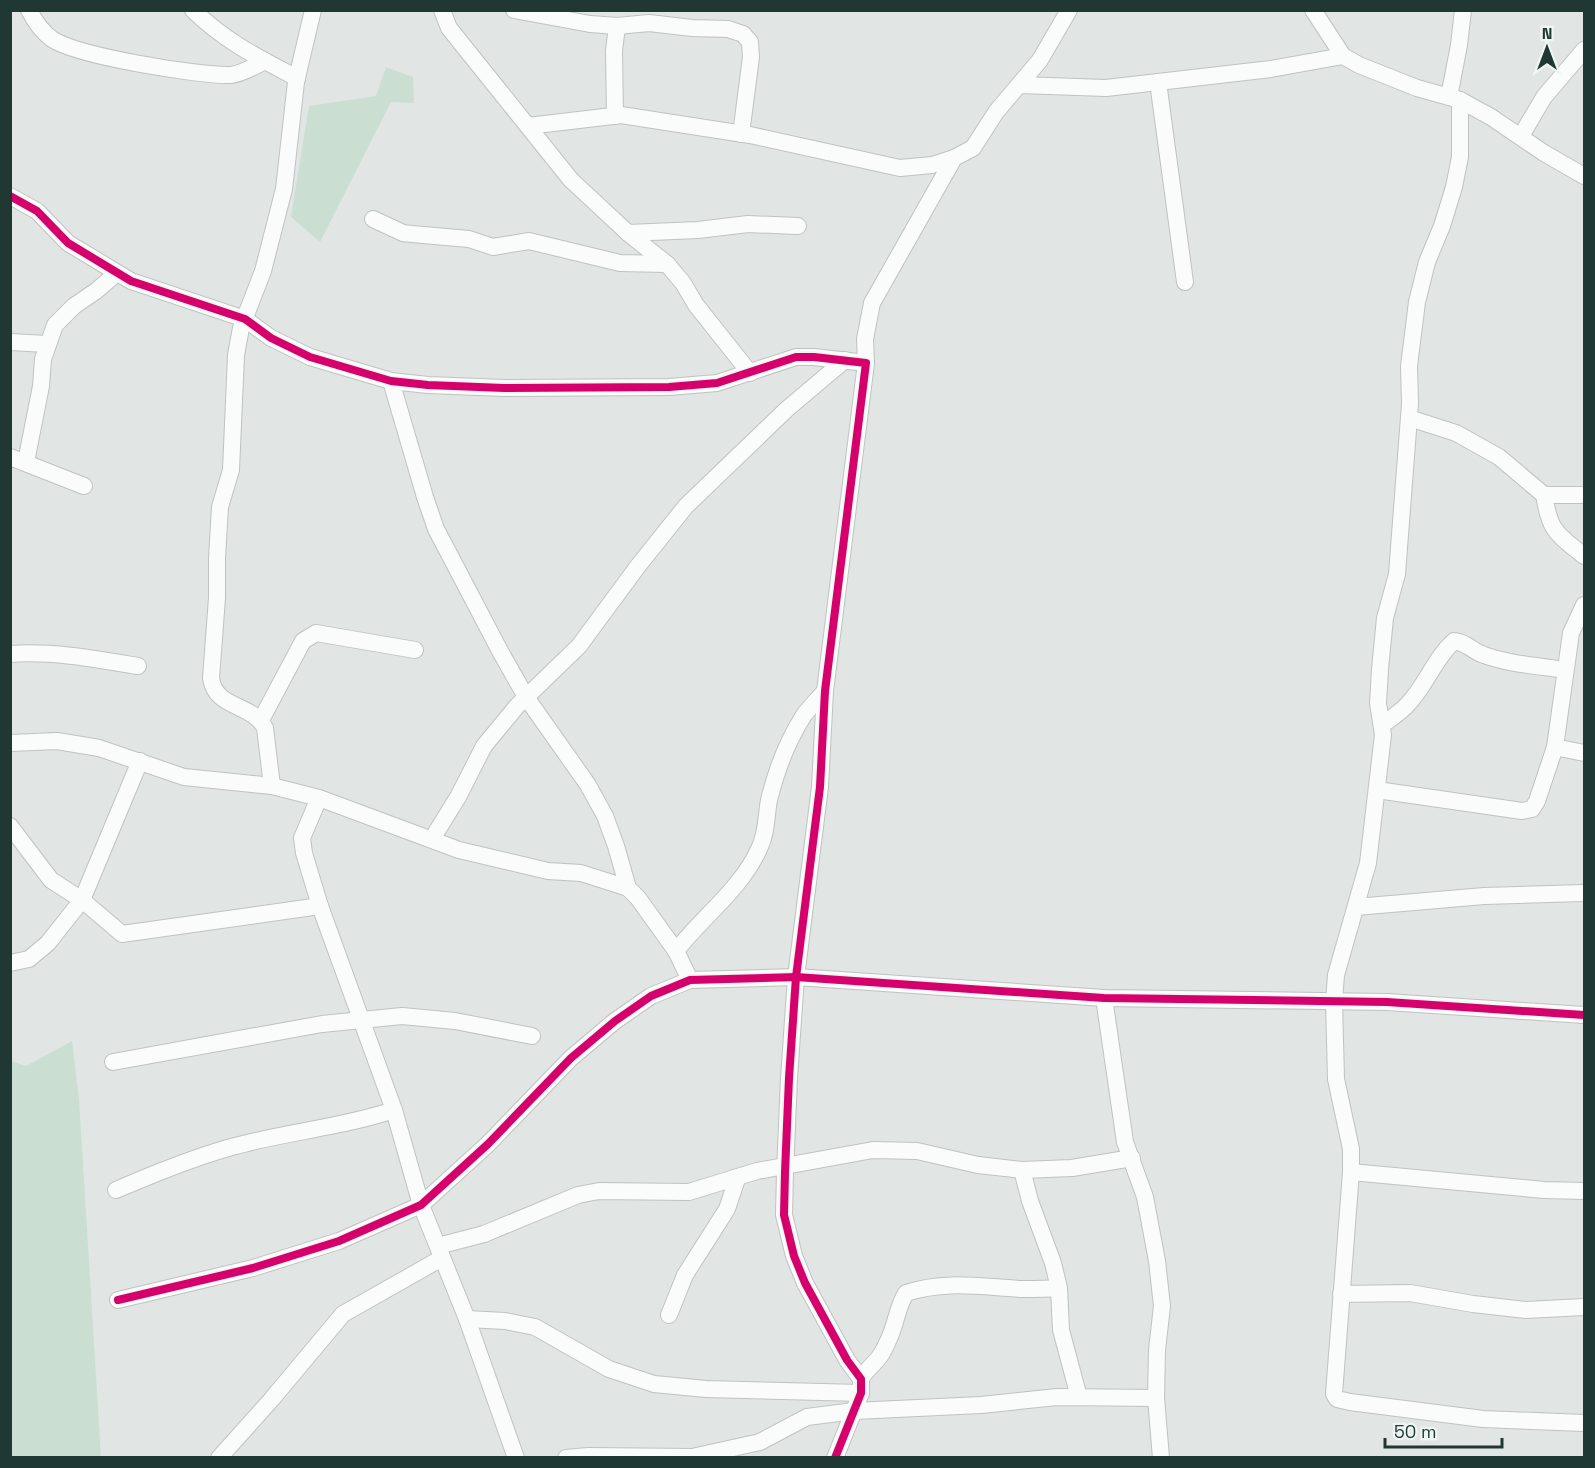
<svg xmlns="http://www.w3.org/2000/svg" width="1595" height="1468" viewBox="0 0 1595 1468" font-family="'Space Grotesk',sans-serif">
<rect width="100%" height="100%" fill="#e1e6e4"/>
<g fill="#cadfd2">
<polygon points="386,67 413,77 414,103 391,102 320,242 291,217 309,106 376,96"/>
<polygon points="72,1041 79,1099 101,1457 11,1457 11,1061 26,1066"/>
</g>
<g fill="none" stroke-linecap="round" stroke-linejoin="round">
<g stroke="#bec3c1" stroke-width="18">
<g id="minor">
<path d="M29,10C35,22 41,31 52,39C77,56 199,76 231,75C242,74 255,66 265,61"/>
<path d="M193,10C226,42 257,57 297,78"/>
<polyline points="442,10 449,28 571,180 628,233 667,264 683,283 696,305 750,373"/>
<polyline points="514,10 590,24 617,26 649,23 692,28 728,29 743,34 750,42 751,57 741,134"/>
<polyline points="1313,10 1343,56 1359,65 1417,88 1460,100 1491,117 1544,153 1584,176"/>
<polyline points="1158,82 1185,282"/>
<polyline points="1019,85 1106,88 1271,69 1343,56"/>
<polyline points="1449,97 1459,45 1463,10"/>
<polyline points="1460,100 1460,157 1454,187 1442,226 1427,262 1417,302 1409,366 1410,404 1397,574 1385,618 1380,669 1378,703 1383,735 1368,863 1336,975 1334,1001 1336,1079 1351,1149 1351,1172 1334,1394 1337,1399 1350,1402 1483,1419 1584,1423"/>
<polyline points="615,116 614,51 617,26"/>
<polyline points="528,126 621,115 750,135 900,168 932,165 954,158 973,148 996,112 1040,60 1069,10"/>
<polyline points="1521,136 1544,97 1584,50"/>
<polyline points="10,196 37,211 68,243 131,281 245,319 271,338 310,357 391,381 428,385 504,388 669,387 717,383 796,357 814,357 866,363 825,691 820,787 796,977 789,1078 785,1172 784,1215 794,1256 805,1283 847,1360 861,1379 861,1393 835,1458"/>
<polyline points="373,219 403,233 412,234 469,239 493,247 529,241 620,263 667,264"/>
<polyline points="628,233 698,230 748,224 798,226"/>
<polyline points="10,342 47,344"/>
<polyline points="866,363 865,339 872,303 954,158"/>
<polyline points="391,381 425,497 436,529 500,651 526,697 588,785 605,816 616,846 628,888 638,898 676,951 690,980"/>
<path d="M1409,418L1456,433L1499,457L1544,495C1550,532 1556,533 1584,556"/>
<polyline points="10,457 84,486"/>
<polyline points="26,462 41,386 43,359 55,325 74,306 96,291 117,273"/>
<polyline points="1544,495 1584,495"/>
<path d="M10,654C53,651 96,659 138,666"/>
<polyline points="261,720 303,641 316,633 415,650"/>
<path d="M1382,725C1390,719 1401,712 1408,704C1426,685 1435,658 1454,641C1469,643 1471,651 1484,655C1509,664 1538,666 1565,670"/>
<polyline points="10,743 57,741 99,748 184,777 272,786 319,798 459,850 548,871 581,873 628,888"/>
<polyline points="1555,747 1584,753"/>
<path d="M272,786L265,728C252,703 215,709 211,678L217,598V558L220,507L231,470L236,355L241,328L263,271L284,189L296,82L313,10"/>
<polyline points="1377,790 1522,811 1532,809 1537,801 1555,747 1571,633 1584,605"/>
<polyline points="319,798 302,838 304,853 320,906 394,1110 421,1205 467,1319 516,1458"/>
<polyline points="10,826 51,880 82,900 122,934 320,906"/>
<polyline points="432,839 458,797 484,746 517,706 579,646 638,566 686,506 787,409 845,360"/>
<polyline points="1356,907 1484,896 1584,893"/>
<path d="M676,951C703,916 741,889 759,849C767,833 766,816 769,800C776,771 788,740 804,715C810,707 818,699 825,691"/>
<polyline points="10,963 29,959 48,943 82,900 140,761"/>
<polyline points="1104,998 1125,1142 1145,1197 1157,1261 1162,1306 1157,1350 1156,1398 1161,1458"/>
<polyline points="113,1062 322,1024 402,1016 455,1021 532,1036"/>
<polyline points="1022,1170 1030,1201 1053,1263 1059,1288 1061,1330 1079,1397"/>
<polyline points="1351,1172 1544,1190 1584,1191"/>
<path d="M116,1190C153,1174 190,1159 228,1148C283,1132 340,1128 394,1110"/>
<polyline points="438,1246 484,1234 578,1195 599,1191 689,1192 757,1171 873,1150 917,1151 978,1165 1022,1170 1072,1168 1132,1158"/>
<polyline points="1341,1294 1410,1293 1473,1304 1526,1310 1584,1307"/>
<polyline points="118,1300 253,1268 339,1241 421,1205 488,1144 571,1058 615,1021 651,996 690,980 796,977 1104,998 1387,1002 1584,1015"/>
<polyline points="669,1315 685,1275 727,1209 737,1179"/>
<polyline points="467,1319 505,1321 535,1327 609,1369 654,1384 706,1389 861,1393"/>
<path d="M861,1379C865,1371 870,1368 876,1361C881,1356 885,1348 888,1341C896,1325 897,1307 906,1293C945,1280 982,1287 1022,1289C1034,1289 1046,1289 1059,1288"/>
<polyline points="219,1458 271,1400 343,1314 442,1258"/>
<polyline points="566,1458 588,1456 692,1457 760,1442 807,1417 854,1411 981,1405 1057,1397 1156,1398"/>
</g>
</g>
<use href="#minor" stroke="#fafbfb" stroke-width="16"/>
<g stroke="#eef6f3" stroke-width="11">
<g id="cycleway">
<polyline points="10,196 37,211 68,243 131,281 245,319 271,338 310,357 391,381 428,385 504,388 669,387 717,383 796,357 814,357 866,363 825,691 820,787 796,977 789,1078 785,1172 784,1215 794,1256 805,1283 847,1360 861,1379 861,1393 835,1458"/>
<polyline points="118,1300 253,1268 339,1241 421,1205 488,1144 571,1058 615,1021 651,996 690,980 796,977 1104,998 1387,1002 1584,1015"/>
</g>
</g>
<use href="#cycleway" stroke="#d6006c" stroke-width="8"/>
</g>
<rect width="1595" height="1468" fill="none" stroke="#203833" stroke-width="24"/>
<g transform="translate(1547 48)" stroke="#eef6f3" stroke-width="4.5" paint-order="stroke">
<path d="M0-4.5L10 22L0 15L-10 22Z" fill="#203833"/>
<text y="-9" font-size="16" font-weight="bold" text-anchor="middle" fill="#203833">N</text>
</g>
<path d="M1385 1438v9h117v-9" fill="none" stroke="#203833" stroke-width="3"/>
<text x="1394" y="1438" font-size="18" fill="#203833" stroke="#eef6f3" stroke-width="4.5" paint-order="stroke">50 m</text>
</svg>
